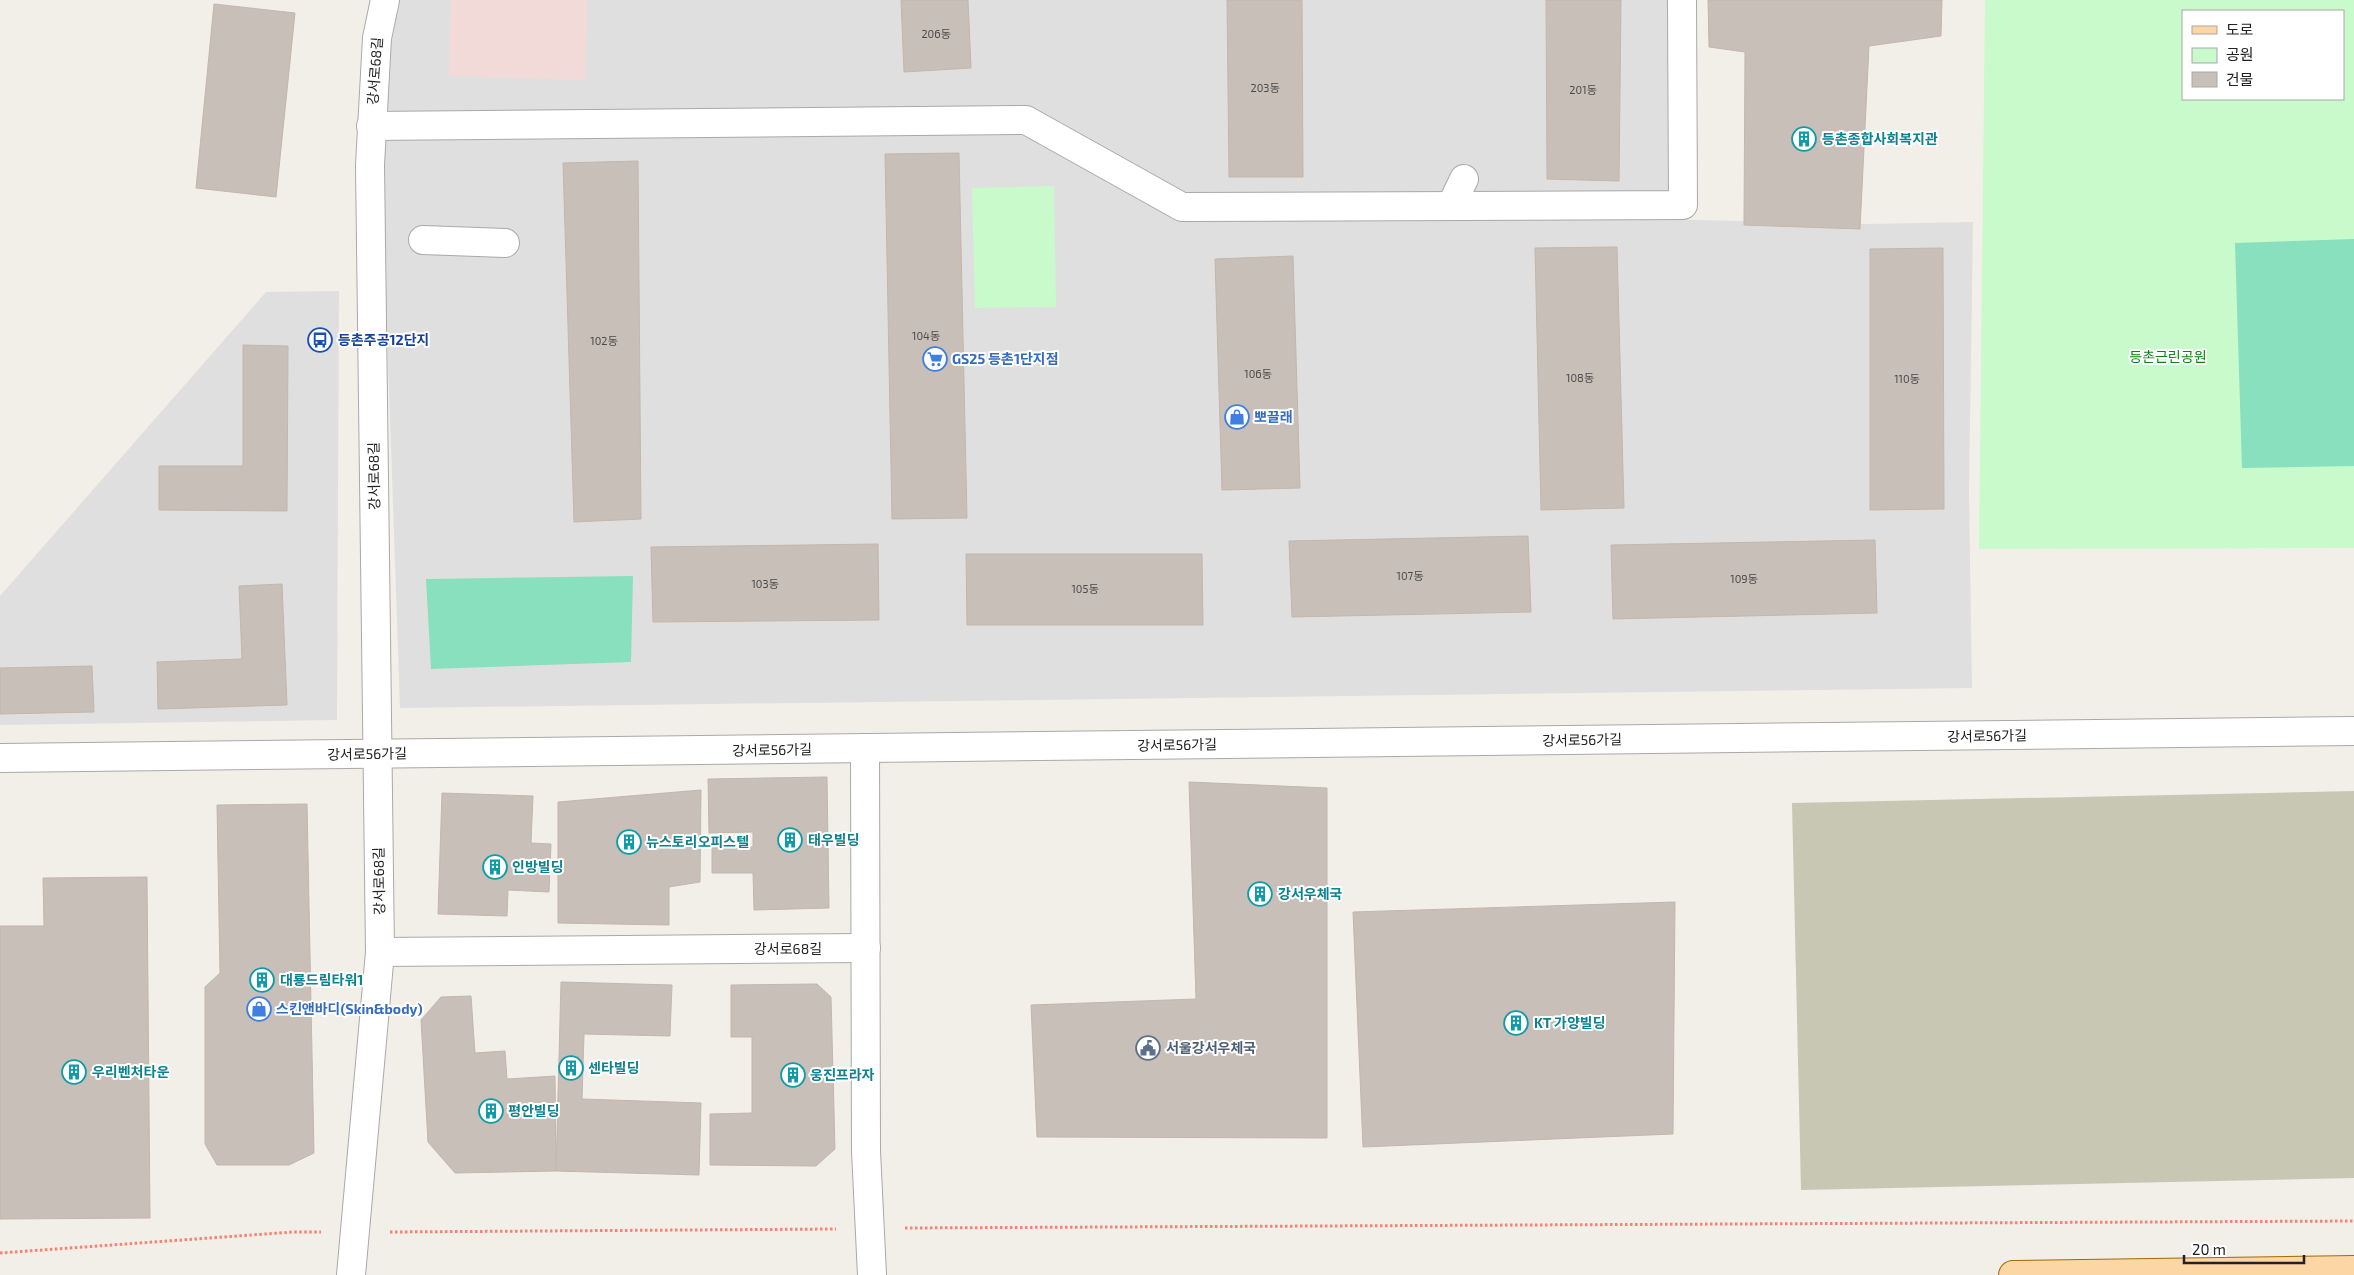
<svg xmlns="http://www.w3.org/2000/svg" width="2354" height="1275" viewBox="0 0 2354 1275" font-family="'Exo 2','Noto Sans KR',sans-serif">
<rect width="100%" height="100%" fill="#f2efe9"/>
<g fill="#e0dfdf">
<polygon points="386,0 1679,0 1683,205 1208,208 1867,224 1973,222 1969,492 1972,688 400,708 377,38"/>
<polygon points="339,291 337,720 0,725 0,596 266,292"/>
</g>
<polygon fill="#f2dad9" points="451,0 587,0 585,80 449,76"/>
<polygon fill="#c7c7b4" points="2354,791 2354,1178 1801,1190 1792,803"/>
<g fill="#c8facc" fill-rule="evenodd">
<path d="M1985,0H2354V548L1979,549ZM2183,11H2343V99H2183Z"/>
<polygon points="1054,186 1056,307 975,308 972,188"/>
</g>
<g fill="#88e0be">
<polygon points="2354,239 2354,466 2242,468 2235,243"/>
<polygon points="633,576 631,662 431,669 426,579"/>
</g>
<g fill="#c7bfb8" stroke="#c4b6ab">
<polygon points="901,0 968,0 971,68 904,72"/>
<polygon points="1227,0 1302,0 1303,177 1229,177"/>
<polygon points="1546,0 1621,0 1619,181 1547,179"/>
<polygon points="1708,0 1942,0 1941,36 1869,46 1860,229 1744,225 1745,52 1709,47"/>
<polygon points="214,4 295,13 276,197 196,188"/>
<polygon points="959,153 967,518 892,519 885,154"/>
<polygon points="638,161 641,519 574,522 563,163"/>
<polygon points="1617,247 1624,508 1541,510 1535,248"/>
<polygon points="1943,248 1944,509 1870,510 1870,249"/>
<polygon points="1293,256 1300,488 1222,490 1215,259"/>
<polygon points="243,345 288,346 287,511 159,510 159,466 243,466"/>
<polygon points="1528,536 1531,612 1292,617 1289,541"/>
<polygon points="1875,540 1877,613 1613,619 1611,545"/>
<polygon points="878,544 879,620 653,622 651,547"/>
<polygon points="966,554 1202,554 1203,625 967,625"/>
<polygon points="282,584 287,705 158,709 157,662 242,659 239,586"/>
<polygon points="92,666 94,712 0,714 0,668"/>
<polygon points="827,777 829,908 754,910 753,873 712,873 712,848 753,847 753,832 709,833 708,779"/>
<polygon points="1189,782 1327,788 1327,1138 1037,1137 1031,1005 1196,999"/>
<polygon points="701,790 700,882 669,887 669,925 558,923 558,802"/>
<polygon points="442,793 533,796 531,843 551,844 549,892 508,890 507,916 438,914"/>
<polygon points="307,804 314,1153 289,1165 217,1165 205,1144 205,987 220,973 217,805"/>
<polygon points="147,877 150,1218 0,1219 0,926 44,926 43,878"/>
<polygon points="1675,902 1673,1134 1363,1147 1353,912"/>
<polygon points="561,982 672,985 670,1036 584,1034 582,1099 701,1103 699,1175 556,1171"/>
<polygon points="817,984 831,997 835,1149 816,1166 710,1165 710,1114 752,1113 752,1037 731,1037 731,985"/>
<polygon points="471,996 475,1053 505,1051 507,1079 555,1076 556,1171 455,1173 428,1142 421,1020 441,997"/>
</g>
<g fill="none" stroke-linecap="round" stroke-linejoin="round">
<g stroke="#a9a9a9" stroke-width="30">
<g id="minor">
<polyline points="371,126 1026,120 1182,207 1683,205 1682,0"/>
<polyline points="1451,206 1464,179"/>
<polyline points="423,240 505,243"/>
<polyline points="865,748 866,1151 872,1275"/>
<polyline points="0,758 2354,731"/>
<polyline points="380,952 866,948"/>
<polyline points="351,1275 380,952 370,165 377,38 385,0"/>
</g>
</g>
<g stroke="#a06b00" stroke-width="30">
<polyline id="major" points="2013,1275 2354,1270"/>
</g>
<g stroke="#fa8072" stroke-width="3" stroke-dasharray="2.5 2.5" stroke-linecap="butt">
<polyline points="905,1228 2354,1221"/>
<polyline points="390,1232 836,1229"/>
<polyline points="0,1253 293,1232 321,1232"/>
</g>
<use href="#minor" stroke="#fff" stroke-width="28"/>
<use href="#major" stroke="#fcd6a4" stroke-width="28"/>
</g>
<defs>
<g id="building-ring" transform="scale(1.25)"><circle r="9.5" fill="#fff" stroke="#0f9aa8" stroke-width="1.5"/><path d="M-4-6H4V6H1V3H-1V6H-4ZM-2.5-4.3h1.7v1.8h-1.7ZM.8-4.3h1.7v1.8H.8ZM-2.5-1h1.7V.8h-1.7ZM.8-1h1.7V.8H.8Z" fill="#0f9aa8"/></g>
<g id="bus-ring" transform="scale(1.25)"><circle r="9.5" fill="#fff" stroke="#1a4fb4" stroke-width="1.5"/><path d="M-5-6H5V4H4V6H2V4H-2V6H-4V4H-5ZM-3.5-4V0h7V-4ZM-3.5 1.2v1.5H-2V1.2ZM2 1.2v1.5H3.5V1.2Z" fill="#1a4fb4"/></g>
<g id="supermarket-ring" transform="scale(1.25)"><circle r="9.5" fill="#fff" stroke="#3f7fe0" stroke-width="1.5"/><path d="M-6-5.5h2.5l.6 2H6L4.5 2H-2.5L-4.4-4H-6ZM-1.5 3.2a1.3 1.3 0 1 0 .1 0ZM3 3.2a1.3 1.3 0 1 0 .1 0Z" fill="#3f7fe0"/></g>
<g id="shop-ring" transform="scale(1.25)"><circle r="9.5" fill="#fff" stroke="#3f7fe0" stroke-width="1.5"/><path d="M-5-2.5h2.3a2.7 3.5 0 0 1 5.4 0H5L5.5 6h-11ZM-1.5-2.5h3a1.5 2.3 0 0 0-3 0Z" fill="#3f7fe0"/></g>
<g id="civic-ring" transform="scale(1.25)"><circle r="9.5" fill="#fff" stroke="#5c6f8a" stroke-width="1.5"/><path d="M-.6-6.5H3V-4.5H.6V-3L4-1V1h2V6H-6V1h2V-1L-.6-3ZM-1.2 2.5V6h2.4V2.5Z" fill="#5c6f8a"/></g>
</defs>
<g fill-rule="evenodd">
<use href="#building-ring" x="1804" y="139"/>
<use href="#bus-ring" x="320" y="340"/>
<use href="#supermarket-ring" x="935" y="359"/>
<use href="#shop-ring" x="1237" y="417"/>
<use href="#building-ring" x="790" y="840"/>
<use href="#building-ring" x="629" y="842"/>
<use href="#building-ring" x="495" y="867"/>
<use href="#building-ring" x="1260" y="894"/>
<use href="#building-ring" x="262" y="980"/>
<use href="#shop-ring" x="259" y="1009"/>
<use href="#building-ring" x="1516" y="1023"/>
<use href="#civic-ring" x="1148" y="1048"/>
<use href="#building-ring" x="571" y="1068"/>
<use href="#building-ring" x="74" y="1072"/>
<use href="#building-ring" x="793" y="1075"/>
<use href="#building-ring" x="491" y="1111"/>
</g>
<g text-anchor="middle" stroke-width="4" stroke-linejoin="round" paint-order="stroke">
<g font-size="11" fill="#4b4948">
<text x="936" y="38">206동</text>
<text x="1265" y="92">203동</text>
<text x="1583" y="94">201동</text>
<text x="926" y="340">104동</text>
<text x="604" y="345">102동</text>
<text x="1258" y="378">106동</text>
<text x="1580" y="382">108동</text>
<text x="1907" y="383">110동</text>
<text x="1410" y="580">107동</text>
<text x="1744" y="583">109동</text>
<text x="765" y="588">103동</text>
<text x="1085" y="593">105동</text>
</g>
<g font-size="14" fill="#222" stroke="#fff">
<text transform="translate(375 71) rotate(-86)" y="5">강서로68길</text>
<text transform="translate(374 476) rotate(-91)" y="5">강서로68길</text>
<text transform="translate(1987 736) rotate(-1)" y="5">강서로56가길</text>
<text transform="translate(1582 740) rotate(-1)" y="5">강서로56가길</text>
<text transform="translate(1177 745) rotate(-1)" y="5">강서로56가길</text>
<text transform="translate(772 750) rotate(-1)" y="5">강서로56가길</text>
<text transform="translate(367 754) rotate(-1)" y="5">강서로56가길</text>
<text transform="translate(379 881) rotate(-91)" y="5">강서로68길</text>
<text x="788" y="954">강서로68길</text>
</g>
<g font-size="14" font-weight="bold" fill="#0d838f" stroke="#fff" text-anchor="start">
<text x="1822" y="144">등촌종합사회복지관</text>
<text x="808" y="845">태우빌딩</text>
<text x="646" y="847">뉴스토리오피스텔</text>
<text x="512" y="872">인방빌딩</text>
<text x="1278" y="899">강서우체국</text>
<text x="280" y="985">대룡드림타워1</text>
<text x="1534" y="1028">KT 가양빌딩</text>
<text x="588" y="1073">센타빌딩</text>
<text x="92" y="1077">우리벤처타운</text>
<text x="810" y="1080">웅진프라자</text>
<text x="508" y="1116">평안빌딩</text>
</g>
<g font-size="14" font-weight="bold" fill="#164399" stroke="#fff" text-anchor="start">
<text x="338" y="345">등촌주공12단지</text>
</g>
<g font-size="14" fill="#0c8416" stroke="#fff">
<text x="2168" y="362">등촌근린공원</text>
</g>
<g font-size="14" font-weight="bold" fill="#366cbe" stroke="#fff" text-anchor="start">
<text x="952" y="364">GS25 등촌1단지점</text>
<text x="1254" y="422">뽀끌래</text>
<text x="276" y="1014">스킨앤바디(Skin&amp;body)</text>
</g>
<g font-size="14" font-weight="bold" fill="#4e5e75" stroke="#fff" text-anchor="start">
<text x="1166" y="1053">서울강서우체국</text>
</g>
</g>
<rect x="2182" y="10" width="162" height="90" fill="#ffffff" stroke="#a7a7a7"/>
<rect x="2192" y="26" width="25" height="8" fill="#fcd6a4" stroke="#a7a7a7"/>
<text x="2226" y="35" font-size="15" fill="#222222">도로</text>
<rect x="2192" y="48" width="25" height="15" fill="#c8facc" stroke="#a7a7a7"/>
<text x="2226" y="60" font-size="15" fill="#222222">공원</text>
<rect x="2192" y="72" width="25" height="15" fill="#c7bfb8" stroke="#a7a7a7"/>
<text x="2226" y="85" font-size="15" fill="#222222">건물</text>
<path d="M2184 1255v8h120v-8" fill="none" stroke="#222222" stroke-width="2.5"/>
<text x="2192" y="1255" font-size="15" fill="#222222" stroke="#ffffff" stroke-width="4" paint-order="stroke">20 m</text>
</svg>
